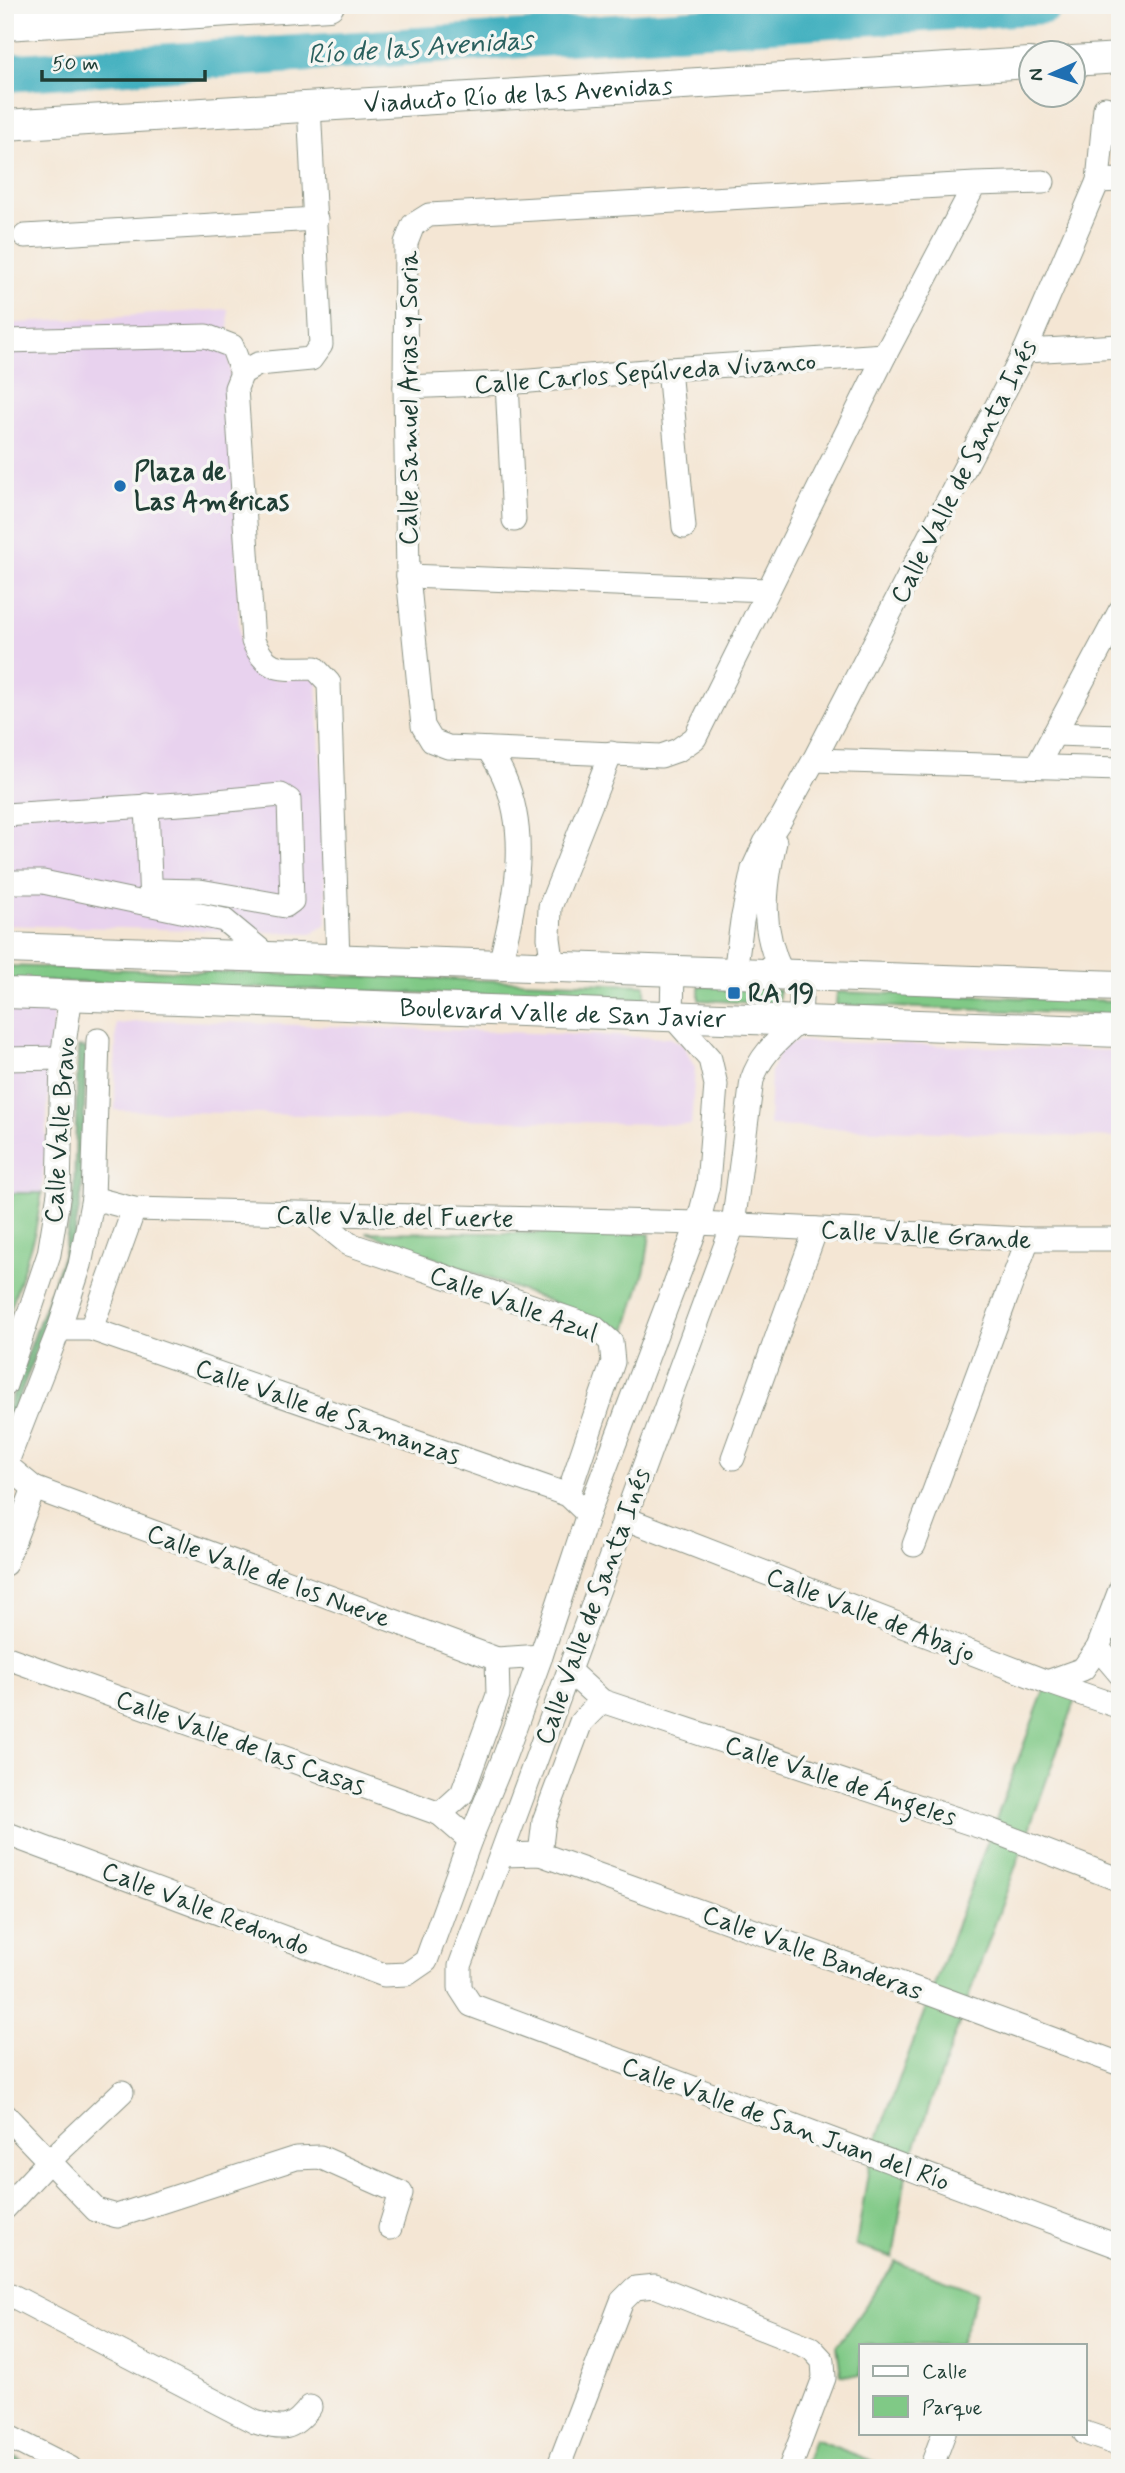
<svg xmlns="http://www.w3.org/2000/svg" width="1125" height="2473" viewBox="0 0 1125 2473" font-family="Mynerve,sans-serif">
<rect width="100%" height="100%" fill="#f6f6f2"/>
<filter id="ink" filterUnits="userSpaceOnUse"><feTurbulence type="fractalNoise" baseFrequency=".0143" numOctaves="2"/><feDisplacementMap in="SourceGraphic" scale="14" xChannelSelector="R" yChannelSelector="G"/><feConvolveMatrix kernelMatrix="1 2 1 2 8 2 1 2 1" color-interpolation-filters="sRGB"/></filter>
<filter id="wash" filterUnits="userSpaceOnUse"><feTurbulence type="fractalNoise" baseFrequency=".00686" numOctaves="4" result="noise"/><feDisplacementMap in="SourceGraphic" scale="28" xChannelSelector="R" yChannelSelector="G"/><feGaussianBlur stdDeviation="1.57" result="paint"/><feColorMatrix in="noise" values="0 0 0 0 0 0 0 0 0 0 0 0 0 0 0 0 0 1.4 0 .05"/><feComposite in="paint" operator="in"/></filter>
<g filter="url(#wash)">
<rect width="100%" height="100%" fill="#f4e6d4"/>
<g fill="#e8d2ee">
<polygon points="228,309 240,648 246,660 258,672 274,679 317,678 327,923 313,933 5,925 5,324"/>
<polygon points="5,1005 54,1005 42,1193 5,1193"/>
<polygon points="158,1020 671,1038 683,1045 695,1068 691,1125 115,1110 116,1024"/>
<polygon points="797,1041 1120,1051 1120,1138 769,1126 771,1071 781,1049"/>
</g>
<g fill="#80c986" stroke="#50835d" stroke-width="2">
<polygon points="5,966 645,985 645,1000 5,980"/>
<polygon points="699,986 779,990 779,1004 699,1000"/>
<polygon points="837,992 1120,1001 1120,1015 836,1005"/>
<polygon points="5,1193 42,1193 35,1232 5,1327"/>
<polygon points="366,1232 650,1234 645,1269 626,1330"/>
<polygon points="1047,1682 1078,1693 907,2168 893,2258 856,2245 871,2155"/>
<polygon points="896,2262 978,2292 959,2345 861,2345 861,2376 841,2375 837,2346"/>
<polygon points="814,2439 891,2468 804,2468"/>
</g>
<g fill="#68ad73" stroke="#447554" stroke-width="2">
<polygon points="78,1047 86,1048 82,1192 71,1254 5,1438 5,1417 64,1253 74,1191"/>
<polygon points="5,2452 36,2468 5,2468"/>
</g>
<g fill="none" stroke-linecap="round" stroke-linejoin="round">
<polyline stroke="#42b0bf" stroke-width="38" points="5,73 1044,5"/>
</g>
</g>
<g filter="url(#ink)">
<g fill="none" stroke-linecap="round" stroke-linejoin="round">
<g stroke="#8a9284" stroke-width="25">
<g id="minor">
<path d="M309,105L321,345L311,359L258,364L242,373L236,388L253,641C268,674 282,668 315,668L329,683L338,960"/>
<polyline points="1098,181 1120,180"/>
<polyline points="975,184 885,355 695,738 678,750 661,756 448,747 432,741 423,726 408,576 405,387 406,243 413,225 429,215 975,184 1043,182"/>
<polyline points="25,236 316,219"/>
<polyline points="5,341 206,336 232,346 242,373"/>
<polyline points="1025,351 1120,346"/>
<polyline points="669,369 684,527"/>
<polyline points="507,383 514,520"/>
<polyline points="405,387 507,383 669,369 885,355"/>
<polyline points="408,576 767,590"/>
<polyline points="1054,734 1120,736"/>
<path d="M488,749C494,758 500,767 504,777C531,839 514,903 500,965"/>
<polyline points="814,760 1120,769"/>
<polyline points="1037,766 1120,611"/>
<polyline points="147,805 151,904"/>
<polyline points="5,815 196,803 281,795 289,800 292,901 285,906 200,891 151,890"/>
<path d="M775,842C764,890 760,930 783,975"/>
<polyline points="5,882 43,882 224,920 270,958"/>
<polyline points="553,967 549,938 550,907 611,753"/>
<polyline points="735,973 742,921 753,869 765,843 781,819 814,760 1025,351 1098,181 1105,108"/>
<path d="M802,976L800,1020C780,1039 761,1053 752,1080L733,1225L460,1966V1988L471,2005L1120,2247"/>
<polyline points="5,1059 62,1058"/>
<polyline points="93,1198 134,1209 698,1223 1028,1239 1120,1239"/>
<polyline points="312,1214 349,1244 594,1327 611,1342 613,1362 568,1495"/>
<polyline points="59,1329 91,1329 568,1495 588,1514"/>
<polyline points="91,1329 134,1209"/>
<polyline points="5,1385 49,1254 59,1193 62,1058 71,995"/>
<polyline points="733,1458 816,1229"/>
<polyline points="6,1465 34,1488 497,1659 541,1656"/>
<polyline points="5,1467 59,1329 80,1265 93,1198 98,1040"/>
<polyline points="624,1518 1047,1682 1120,1707"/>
<polyline points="914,1545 1028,1239"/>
<polyline points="5,1564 34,1488"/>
<polyline points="1098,1648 1120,1674"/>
<polyline points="5,1657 440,1814 470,1840"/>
<polyline points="569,1671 602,1701 990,1830 1120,1880"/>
<polyline points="1047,1682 1083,1669 1098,1648 1120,1590"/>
<polyline points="440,1814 462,1794 498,1695 497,1659"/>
<polyline points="5,1833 384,1975 407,1974 426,1961 470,1840 505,1755 541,1656 588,1514 698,1223 708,1185 716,1085 710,1059 672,1016 673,971"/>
<polyline points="540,1854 544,1821 581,1722 602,1701"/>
<polyline points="502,1855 540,1854 933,1995 1120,2064"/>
<polyline points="5,2115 96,2210 117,2216 296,2158 320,2157 401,2193 390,2228"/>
<polyline points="5,2208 48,2162 122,2092"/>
<path d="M5,2292L255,2422C283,2430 292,2431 310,2407"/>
<polyline points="1085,2433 1120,2445"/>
<polyline points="5,2435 70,2468"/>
<polyline points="558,2468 622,2301 635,2288 655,2286 811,2348 823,2361 824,2378 790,2468"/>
<polyline points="931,2468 944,2433"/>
</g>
</g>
<g stroke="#8a9284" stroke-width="32">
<g id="major">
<polyline points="5,25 329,5"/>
<polyline points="1072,61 1120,58"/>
<path id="s1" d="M5,125L1030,63"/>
<polyline points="5,948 1120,986"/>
<path id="s2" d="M5,993L1120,1032"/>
</g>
</g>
<use href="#minor" stroke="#fff" stroke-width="23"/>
<use href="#major" stroke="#fff" stroke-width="30"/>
</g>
</g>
<g fill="#1f6fb2" stroke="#f6f6f2" stroke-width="2.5">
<circle cx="120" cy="486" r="7"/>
<rect x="727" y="986" width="14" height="14" rx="3.5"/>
</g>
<g text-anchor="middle" stroke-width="7" stroke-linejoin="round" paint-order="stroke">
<g font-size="26" fill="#1f3d34" stroke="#f6f6f2">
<text dy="9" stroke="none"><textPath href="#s1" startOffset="514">Viaducto Río de las Avenidas</textPath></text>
<text transform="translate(645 372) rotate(-4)" y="9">Calle Carlos Sepúlveda Vivanco</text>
<text transform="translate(408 398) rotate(-90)" y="9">Calle Samuel Arias y Soria</text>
<text transform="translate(963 471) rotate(-63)" y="9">Calle Valle de Santa Inés</text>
<text dy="9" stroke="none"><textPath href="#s2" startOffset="558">Boulevard Valle de San Javier</textPath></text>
<text transform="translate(59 1130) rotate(-86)" y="9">Calle Valle Bravo</text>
<text transform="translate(395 1216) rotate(1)" y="9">Calle Valle del Fuerte</text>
<text transform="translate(926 1234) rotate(3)" y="9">Calle Valle Grande</text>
<text transform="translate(514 1303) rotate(20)" y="9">Calle Valle Azul</text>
<text transform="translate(328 1411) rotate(19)" y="9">Calle Valle de Samanzas</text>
<text transform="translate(269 1575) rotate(20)" y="9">Calle Valle de los Nueve</text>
<text transform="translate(592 1606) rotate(-70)" y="9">Calle Valle de Santa Inés</text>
<text transform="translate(871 1614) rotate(21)" y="9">Calle Valle de Abajo</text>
<text transform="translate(241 1742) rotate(20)" y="9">Calle Valle de las Casas</text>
<text transform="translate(841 1780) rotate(18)" y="9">Calle Valle de Ángeles</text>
<text transform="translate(206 1908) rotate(21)" y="9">Calle Valle Redondo</text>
<text transform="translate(813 1952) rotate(20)" y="9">Calle Valle Banderas</text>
<text transform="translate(786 2123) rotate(20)" y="9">Calle Valle de San Juan del Río</text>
</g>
<g font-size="26" font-weight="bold" fill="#1f3d34" stroke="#f6f6f2" text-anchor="start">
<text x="134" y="480">Plaza de<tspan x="134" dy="30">Las Américas</tspan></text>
<text x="748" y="1002">RA 19</text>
</g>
<g font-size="28" font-style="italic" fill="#2a605e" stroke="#f6f6f2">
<text transform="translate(420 46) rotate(-4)" y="10">Río de las Avenidas</text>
</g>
</g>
<rect width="1125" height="2473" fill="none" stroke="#f6f6f2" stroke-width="28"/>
<rect x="859" y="2344" width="228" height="91" fill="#f6f6f2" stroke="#a0aca6" stroke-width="2"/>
<rect x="873" y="2366" width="35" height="10" fill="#ffffff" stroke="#a0aca6" stroke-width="2"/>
<text x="922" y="2378" font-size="21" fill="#1f3d34">Calle</text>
<rect x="873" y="2396" width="35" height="21" fill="#80c986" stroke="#a0aca6" stroke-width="2"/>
<text x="922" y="2414" font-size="21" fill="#1f3d34">Parque</text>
<g transform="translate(1052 74) rotate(267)"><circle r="33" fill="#f6f6f2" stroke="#a0aca6" stroke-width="2"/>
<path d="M0-5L12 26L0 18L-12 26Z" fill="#1f6fb2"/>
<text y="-10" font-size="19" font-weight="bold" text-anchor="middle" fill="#1f3d34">N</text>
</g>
<path d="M42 70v10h163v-10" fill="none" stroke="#1f3d34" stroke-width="3.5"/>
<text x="52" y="70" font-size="21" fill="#1f3d34" stroke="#f6f6f2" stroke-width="5" paint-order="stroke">50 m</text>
</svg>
